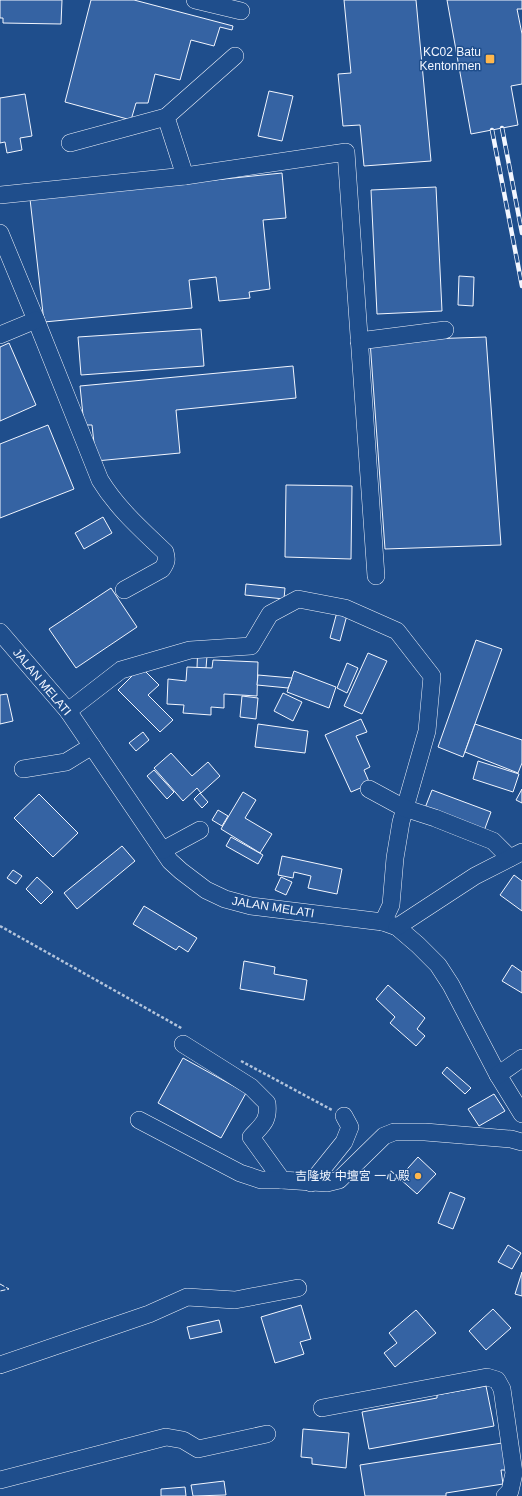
<svg xmlns="http://www.w3.org/2000/svg" width="522" height="1496" viewBox="0 0 522 1496" font-family="Helvetica,'Noto Sans SC',sans-serif">
<rect width="100%" height="100%" fill="#1f4e8c"/>
<g fill="#3563a3" stroke="#f2f6ff">
<polygon points="0,0 62,0 61,24 3,23 3,18 0,18"/>
<polygon points="91,0 134,0 233,26 232,30 220,27 214,46 191,40 180,80 155,74 148,103 136,103 131,120 65,102"/>
<polygon points="344,0 416,0 431,161 364,166 360,125 343,126 338,74 351,73"/>
<polygon points="447,0 522,0 522,9 517,9 522,34 522,84 511,86 518,125 471,134"/>
<polygon points="269,91 293,96 282,141 258,136"/>
<polygon points="25,94 32,136 20,138 22,150 7,153 5,142 0,143 0,98"/>
<polygon points="282,173 286,218 263,220 270,289 249,292 250,298 219,301 216,277 189,280 192,308 44,322 30,199"/>
<polygon points="436,187 442,311 377,314 371,190"/>
<polygon points="459,276 474,277 473,306 458,305"/>
<polygon points="201,329 204,366 81,375 78,337"/>
<polygon points="486,337 501,545 385,549 370,341"/>
<polygon points="9,343 36,405 0,421 0,347"/>
<polygon points="293,366 296,398 176,410 180,453 96,461 92,425 84,425 80,386"/>
<polygon points="48,425 74,489 0,518 0,444"/>
<polygon points="286,485 352,486 351,559 285,557"/>
<polygon points="103,517 112,533 84,549 75,533"/>
<polygon points="246,584 285,588 284,599 245,595"/>
<polygon points="111,588 137,627 76,668 49,629"/>
<polygon points="337,612 347,615 340,641 330,638"/>
<polygon points="476,640 502,649 463,757 438,747"/>
<polygon points="198,643 208,644 206,668 197,668"/>
<polygon points="368,653 387,661 362,714 344,706"/>
<polygon points="213,660 258,662 257,696 224,694 224,708 211,707 211,715 183,713 184,705 167,704 168,679 186,681 187,667 212,668"/>
<polygon points="347,663 358,668 347,693 337,688"/>
<polygon points="141,667 159,685 148,695 173,720 160,732 118,690"/>
<polygon points="294,671 336,687 329,708 287,692"/>
<polygon points="258,675 292,678 288,688 257,685"/>
<polygon points="283,693 302,702 293,721 274,711"/>
<polygon points="7,694 13,721 0,724 0,695"/>
<polygon points="242,696 258,698 256,719 240,717"/>
<polygon points="361,719 367,732 356,736 370,767 364,770 370,784 351,792 325,735"/>
<polygon points="258,724 308,731 305,753 255,747"/>
<polygon points="475,724 522,740 522,763 518,773 465,752"/>
<polygon points="143,732 149,740 136,751 129,743"/>
<polygon points="171,753 192,776 208,762 220,776 201,793 197,788 183,801 154,768"/>
<polygon points="478,761 519,774 513,792 473,779"/>
<polygon points="154,770 174,792 167,799 147,776"/>
<polygon points="522,789 522,803 516,800"/>
<polygon points="432,790 491,812 484,831 425,808"/>
<polygon points="243,792 256,800 245,818 272,834 260,853 221,829"/>
<polygon points="200,793 208,802 202,808 194,799"/>
<polygon points="39,794 78,833 53,857 14,818"/>
<polygon points="218,810 228,816 222,826 212,820"/>
<polygon points="231,837 263,855 258,864 226,846"/>
<polygon points="122,846 135,861 77,909 64,893"/>
<polygon points="282,856 342,869 337,894 308,888 311,876 294,872 293,878 278,875"/>
<polygon points="13,870 22,876 16,884 7,878"/>
<polygon points="514,875 522,881 522,911 500,895"/>
<polygon points="37,877 53,892 41,904 26,889"/>
<polygon points="281,877 292,882 286,895 275,890"/>
<polygon points="144,906 197,938 188,952 179,946 176,950 133,924"/>
<polygon points="244,961 275,967 274,974 307,980 304,1000 240,989"/>
<polygon points="512,965 522,972 522,993 502,981"/>
<polygon points="388,985 425,1018 417,1029 425,1036 416,1046 390,1023 395,1017 376,999"/>
<polygon points="183,1058 246,1093 221,1138 158,1103"/>
<polygon points="447,1067 471,1088 465,1094 442,1073"/>
<polygon points="494,1094 505,1111 479,1126 468,1109"/>
<polygon points="418,1157 436,1174 417,1194 399,1178"/>
<polygon points="450,1192 465,1198 453,1229 438,1223"/>
<polygon points="508,1245 521,1253 512,1269 498,1262"/>
<polygon points="522,1272 522,1296 515,1294"/>
<polygon points="301,1305 311,1339 300,1342 304,1354 275,1363 261,1317"/>
<polygon points="493,1309 511,1328 486,1350 469,1331"/>
<polygon points="416,1310 436,1333 395,1367 384,1353 397,1343 389,1333"/>
<polygon points="219,1320 222,1332 190,1339 187,1327"/>
<polygon points="486,1386 494,1426 369,1449 362,1412 437,1398 437,1395"/>
<polygon points="303,1429 349,1433 346,1468 312,1464 312,1458 301,1457"/>
<polygon points="502,1443 506,1470 501,1470 503,1484 446,1493 446,1496 365,1496 360,1465"/>
<polygon points="224,1481 226,1495 193,1496 191,1485"/>
<polygon points="185,1487 186,1496 161,1496 161,1489"/>
</g>
<g fill="none" stroke-linecap="round" stroke-linejoin="round">
<g stroke="#f2f6ff" stroke-width="18">
<g id="minor">
<polyline points="195,0 241,11"/>
<polyline points="70,143 166,117"/>
<polyline points="185,176 166,117 235,56"/>
<polyline points="0,195 185,176 346,152 376,576"/>
<path d="M0,233L36,320L100,480C117,508 141,529 165,552C167,559 167,562 162,569L124,590"/>
<polyline points="0,335 36,320"/>
<polyline points="359,341 445,330"/>
<polyline points="0,632 68,711 170,861 181,871 206,890 225,899 251,906 383,922 397,927 418,945 438,965 451,985 498,1075 522,1114"/>
<polyline points="68,711 121,670 190,650 251,646 270,614 298,599 345,608 397,631 432,676 427,731 401,822 395,858 391,905 383,922"/>
<polyline points="23,769 66,762 92,746"/>
<polyline points="369,789 404,808 435,818 493,841 510,858"/>
<polyline points="163,850 200,830"/>
<polyline points="397,927 475,876 522,852"/>
<path d="M183,1044L251,1087L267,1103C269,1121 263,1124 251,1137L282,1180L327,1183L339,1180L384,1136L394,1132H425L511,1139L522,1142"/>
<polyline points="498,1075 522,1058"/>
<polyline points="139,1120 240,1173 261,1180 282,1180"/>
<polyline points="311,1183 344,1142 350,1127 344,1116"/>
<polyline points="0,1365 149,1314 187,1297 235,1300 298,1288"/>
<polyline points="322,1408 487,1377 497,1380 502,1389 514,1473 510,1491 505,1496"/>
<polyline points="0,1480 166,1437 183,1440 198,1449 267,1434"/>
</g>
</g>
<g stroke="#b3c4dc" stroke-width="2.5" stroke-dasharray="3 2" stroke-linecap="butt">
<polyline points="0,926 183,1029"/>
<polyline points="241,1061 332,1110"/>
</g>
<use href="#minor" stroke="#1f4e8c" stroke-width="17"/>
<g stroke="#f2f6ff" stroke-width="4.5">
<g id="rail">
<polyline points="502,128 522,233"/>
<polyline points="492,130 522,286"/>
</g>
</g>
<use href="#rail" stroke="#1f4e8c" stroke-width="3" stroke-dasharray="9" stroke-linecap="butt"/>
<polyline stroke="#f2f6ff" stroke-width="1" stroke-dasharray="5 2" stroke-linecap="butt" points="0,1284 9,1289 0,1291"/>
</g>
<g fill="#ffb74d" stroke="#1f4e8c" stroke-width="1.5">
<rect x="485" y="54" width="10" height="10" rx="2"/>
<circle cx="418" cy="1176" r="4"/>
</g>
<g text-anchor="middle" stroke-width="3" stroke-linejoin="round" paint-order="stroke">
<g font-size="12" fill="#f2f6ff" stroke="#1f4e8c" text-anchor="end">
<text x="481" y="56">KC02 Batu<tspan x="481" dy="14">Kentonmen</tspan></text>
<text x="410" y="1180">吉隆坡 中壇宮 一心殿</text>
</g>
<g font-size="12" fill="#f2f6ff" stroke="#1f4e8c">
<text transform="translate(42 682) rotate(50)" y="4">JALAN MELATI</text>
<text transform="translate(273 907) rotate(9)" y="4">JALAN MELATI</text>
</g>
</g>
</svg>
